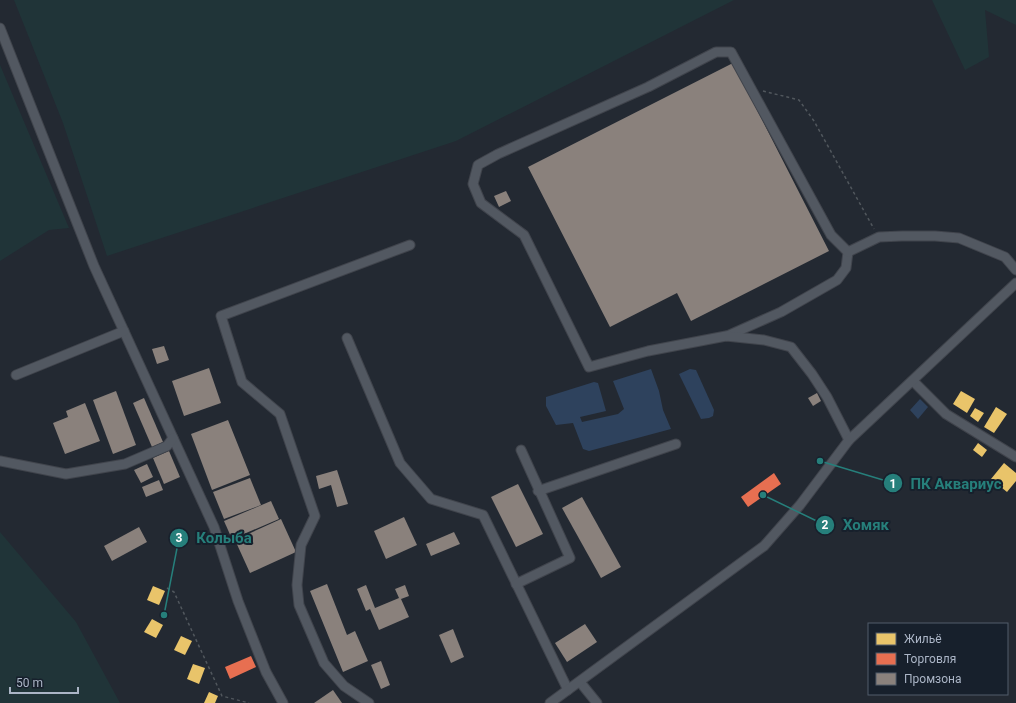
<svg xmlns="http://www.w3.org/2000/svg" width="1016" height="703" viewBox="0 0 1016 703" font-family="Roboto,sans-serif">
<rect width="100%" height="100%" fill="#232932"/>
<g fill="#203438">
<polygon points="14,0 734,0 456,141 107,256 63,123"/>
<polygon points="932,0 1016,0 1016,25 985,10 989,57 965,70"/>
<polygon points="0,65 69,228 49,230 0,261"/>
<polygon points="0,532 76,622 120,703 0,703"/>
</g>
<g fill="#2e425d">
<polygon points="651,369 659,391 663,410 671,429 589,451 583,449 573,423 556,425 546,406 546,397 594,382 598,383 606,411 580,417 582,422 618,414 624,409 613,381"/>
<polygon points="690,369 696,370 714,410 713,416 709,418 701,419 679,374"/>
<polygon points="920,399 928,407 918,419 910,410"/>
</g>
<g fill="#e9c46a">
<polygon points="961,391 975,399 967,413 953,404"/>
<polygon points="996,407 1007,414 994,433 984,427"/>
<polygon points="975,408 984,413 978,422 970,416"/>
<polygon points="978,443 987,450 982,457 973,450"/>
<polygon points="1004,463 1016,473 1016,481 1007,492 991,479"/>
<polygon points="153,586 165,591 159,605 147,600"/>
<polygon points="152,619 163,625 156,638 144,632"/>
<polygon points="181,636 192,641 185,655 174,650"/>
<polygon points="193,664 205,668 199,684 187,679"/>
<polygon points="209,692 218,696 215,703 204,703"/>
</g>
<g fill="#e76f51">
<polygon points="774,473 781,484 748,507 741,497"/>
<polygon points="251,656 256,667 230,679 225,667"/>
</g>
<g fill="#8a817c">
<polygon points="733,63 829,251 691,321 677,293 610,327 528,167"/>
<polygon points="506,191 511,201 499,207 494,196"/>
<polygon points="164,346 169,360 157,364 152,349"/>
<polygon points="209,368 221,403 184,416 172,381"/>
<polygon points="116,391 136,445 113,454 93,400"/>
<polygon points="817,393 821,401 813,406 808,398"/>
<polygon points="144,398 163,442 152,447 133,403"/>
<polygon points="85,403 100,441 65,454 53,423 68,417 66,411"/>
<polygon points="228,420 250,475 212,490 191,434"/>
<polygon points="169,451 180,477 164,484 153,458"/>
<polygon points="147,464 153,477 141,483 134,470"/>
<polygon points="337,470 348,504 337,507 331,485 319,489 316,476"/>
<polygon points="250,478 261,505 224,519 213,492"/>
<polygon points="159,480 163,490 146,497 142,487"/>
<polygon points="518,484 543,534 516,547 491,497"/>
<polygon points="582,497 621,567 601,578 562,508"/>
<polygon points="271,501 279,519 232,539 224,521"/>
<polygon points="404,517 417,545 386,559 374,531"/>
<polygon points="281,519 296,552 250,573 235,540"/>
<polygon points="139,527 147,542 112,561 104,546"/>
<polygon points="454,532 460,544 431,556 426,544"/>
<polygon points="327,584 347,635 355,631 368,661 343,672 310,591"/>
<polygon points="366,585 375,608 399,598 395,589 405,585 409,596 401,599 409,617 379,630 370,609 366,611 357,589"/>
<polygon points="585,624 597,642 567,662 555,643"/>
<polygon points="453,629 464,657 451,663 439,635"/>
<polygon points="381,661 390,685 381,689 371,665"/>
<polygon points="333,690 342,703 314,703"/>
</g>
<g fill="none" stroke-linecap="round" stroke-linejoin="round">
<g stroke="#40444c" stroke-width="11">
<g id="minor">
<polyline points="0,28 94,266 214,527 238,601 266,672 283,703"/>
<polyline points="727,336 781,312 837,280 846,268 848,252"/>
<polyline points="347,338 400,463 431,499 483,515 568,690"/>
<polyline points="16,375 124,331"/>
<polyline points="913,381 946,414 1016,457"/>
<polyline points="849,440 827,397 812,374 791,347 764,340 726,336 648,351 589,367 524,235 481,203 473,184 478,165 498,154 648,87 716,52 731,52 831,235 848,252 879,237 902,236 935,236 959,238 1005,257 1016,270"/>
<polyline points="0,461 66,474 125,464 167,446 173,438"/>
<polyline points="538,491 676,444"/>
<polyline points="516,584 570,558 521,450"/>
<polyline points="580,682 597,703"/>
<polyline points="369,703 344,686 324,663 299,605 297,585 301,545 315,516 280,414 242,382 221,316 410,245"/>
<polyline points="550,703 764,546 800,505 849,440 1016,283"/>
</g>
</g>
<g stroke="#51575d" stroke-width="1.5" stroke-dasharray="3 3" stroke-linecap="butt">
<polyline points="763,91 799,100 814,121 874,229"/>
<polyline points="167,588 174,592 222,696 249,703"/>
</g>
<use href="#minor" stroke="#525861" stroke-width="9"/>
</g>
<path fill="none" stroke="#267f7b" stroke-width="1.5" d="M820 461L893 483M763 495L825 525M164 615L179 538"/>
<g fill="#267f7b" stroke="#17202c" stroke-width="1.5">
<circle cx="820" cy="461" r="4"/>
<circle cx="763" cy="495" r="4"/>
<circle cx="164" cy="615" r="4"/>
<circle cx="893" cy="483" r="10"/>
<circle cx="825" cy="525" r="10"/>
<circle cx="179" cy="538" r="10"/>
</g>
<g font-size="12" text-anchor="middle" font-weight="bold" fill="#fff">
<text x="893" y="488">1</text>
<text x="825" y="529">2</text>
<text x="179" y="542">3</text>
</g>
<g font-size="15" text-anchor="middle" font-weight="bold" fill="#267f7b" stroke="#17202c" stroke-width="4" stroke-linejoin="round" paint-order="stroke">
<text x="956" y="489">ПК Аквариус</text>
<text x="866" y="530">Хомяк</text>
<text x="224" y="543">Колыба</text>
</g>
<rect x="868" y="623" width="140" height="72" fill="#17202c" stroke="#525c6a"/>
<rect x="876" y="633" width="20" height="12" fill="#e9c46a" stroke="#525c6a"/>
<text x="904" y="643" font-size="12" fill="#abb5c6">Жильё</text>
<rect x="876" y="653" width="20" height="12" fill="#e76f51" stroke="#525c6a"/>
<text x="904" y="663" font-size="12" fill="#abb5c6">Торговля</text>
<rect x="876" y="673" width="20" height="12" fill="#8a817c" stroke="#525c6a"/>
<text x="904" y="683" font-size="12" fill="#abb5c6">Промзона</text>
<path d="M10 687v6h68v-6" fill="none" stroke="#abb5c6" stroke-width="2"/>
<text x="16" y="687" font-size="12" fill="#abb5c6" stroke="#17202c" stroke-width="3" paint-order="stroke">50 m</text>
</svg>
